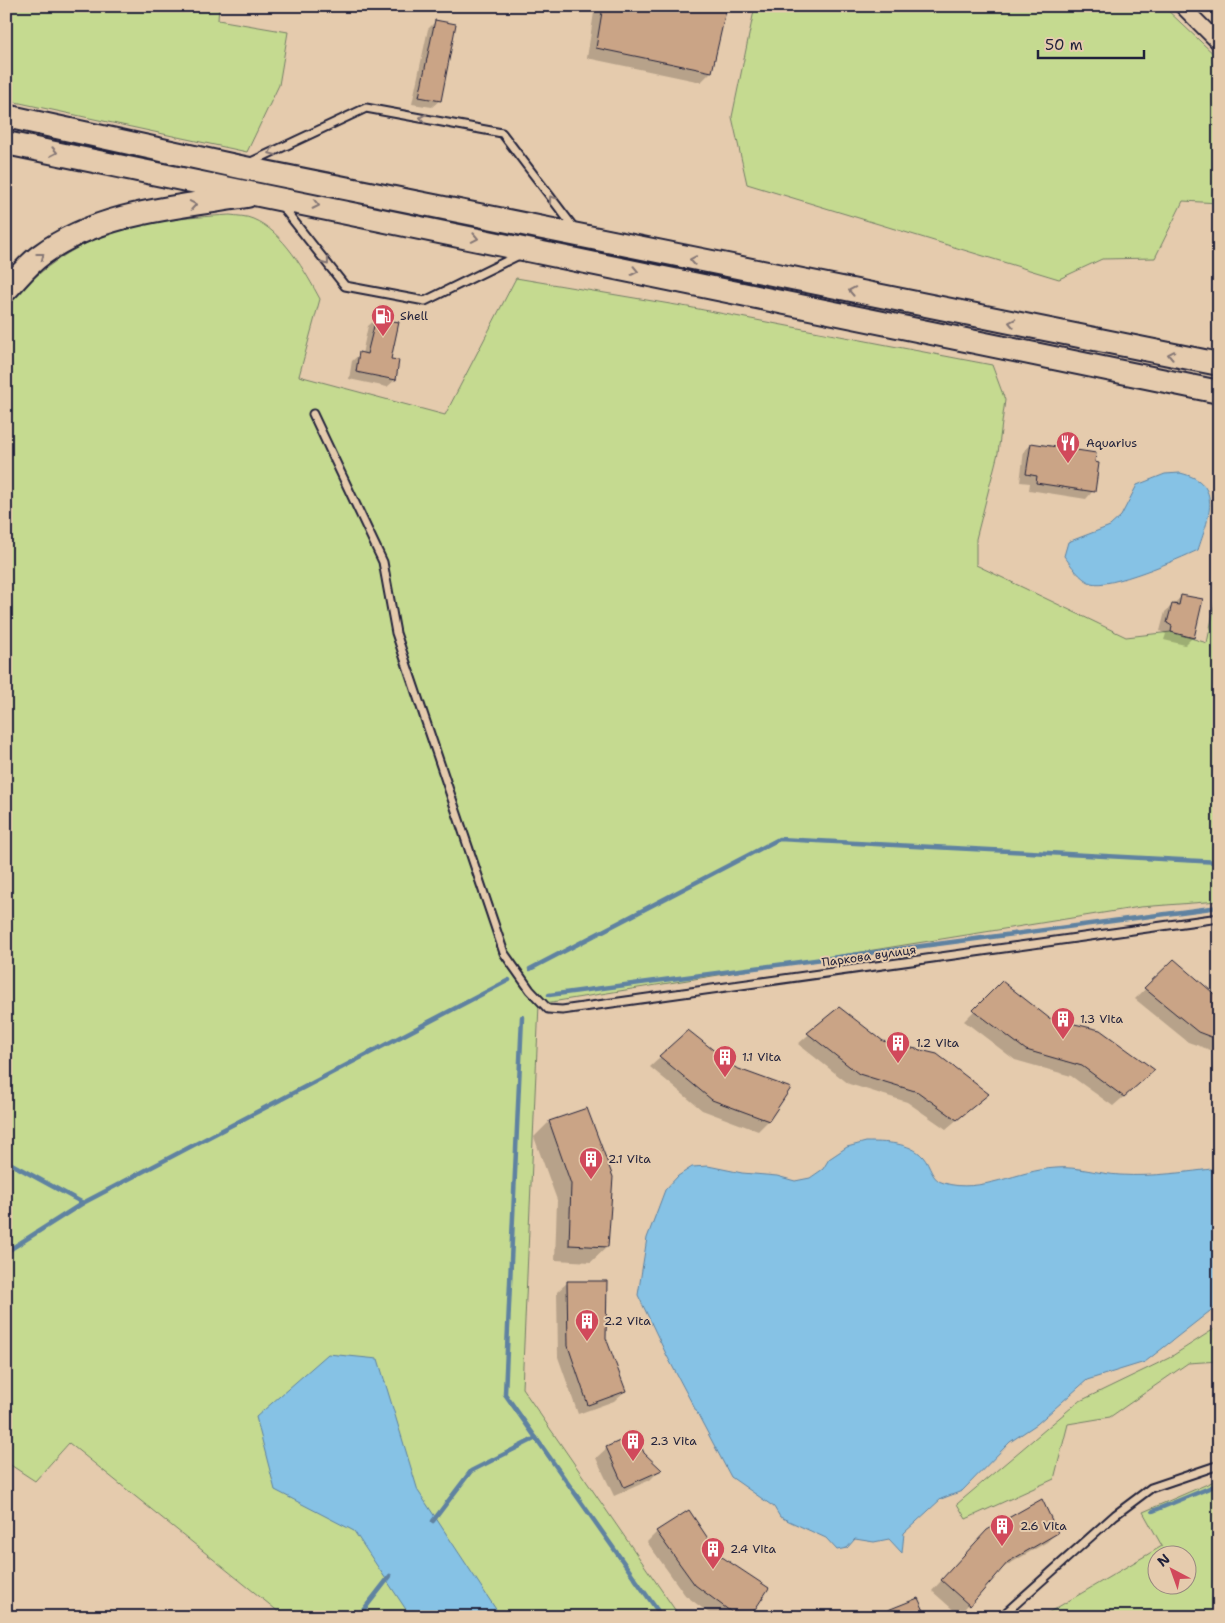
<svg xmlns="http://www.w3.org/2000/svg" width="1225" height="1623" viewBox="0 0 1225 1623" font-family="'Shantell Sans',sans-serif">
<rect width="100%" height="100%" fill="#e5cbad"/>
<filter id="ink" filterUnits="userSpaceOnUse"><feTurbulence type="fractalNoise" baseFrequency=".02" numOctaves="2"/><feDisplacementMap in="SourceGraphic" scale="10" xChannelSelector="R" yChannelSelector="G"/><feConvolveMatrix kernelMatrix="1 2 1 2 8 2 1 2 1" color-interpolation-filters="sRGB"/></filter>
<g filter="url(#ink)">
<g fill="#c5da90" stroke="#747e66" fill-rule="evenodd">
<polygon points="6,6 219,6 218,20 288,32 279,85 247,152 6,100"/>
<polygon points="755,6 1163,6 1219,59 1219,203 1183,201 1155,258 1102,259 1059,279 747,184 732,117"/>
<path d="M230,215C237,216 247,216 253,219C283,231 306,273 320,299L299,376L445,415L516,278L688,307L992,365L1005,400L998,453L976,539V565L1126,637L1171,632L1207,643L1219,584V901L1140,907L539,1004L522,1388L680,1617H285L69,1443L35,1481L6,1462V307C70,232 137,220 230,215Z"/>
<polygon points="1219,1326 1219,1361 1188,1363 1110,1417 1068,1424 1054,1479 966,1519 957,1504 1078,1402 1169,1358"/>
<path d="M1219,1479V1617H1041L1162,1546L1143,1512ZM1158,1556H1188V1586H1158Z"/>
</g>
<g fill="#86c2e5" stroke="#5e82a1">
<path d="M1180,473C1225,483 1208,519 1198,550C1179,559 1109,589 1091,583C1080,579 1071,565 1064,556L1068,542L1110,526L1121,516L1137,485L1165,474Z"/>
<path d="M866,1142C884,1142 910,1142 923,1157C931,1166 931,1180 944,1183C981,1194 1018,1170 1056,1168C1077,1166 1099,1174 1120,1175C1153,1177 1187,1172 1219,1168V1304L1145,1362L1087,1380L1037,1424L1010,1442L962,1491L941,1499L904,1533L902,1553L889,1539L874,1542L855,1539L847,1548L837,1550L826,1538L780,1517L774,1507L731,1477L667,1356L638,1295L647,1238L665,1190L678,1176L692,1167L708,1166L742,1173L777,1176L795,1181L810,1178L823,1169L829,1159L847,1147Z"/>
<polygon points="328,1354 378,1359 418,1491 501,1617 411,1617 354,1531 275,1490 256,1417"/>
</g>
<g fill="#0003">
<polygon points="595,6 725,6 711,72 701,82 587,58"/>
<polygon points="436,21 440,100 432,107 412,104 428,29"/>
<polygon points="376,319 395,380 387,387 349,379 352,361 360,354 362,354 368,326"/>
<polygon points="1032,444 1093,491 1086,499 1029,490 1030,483 1020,482 1024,451"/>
<polygon points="1182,596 1193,637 1185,645 1164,640 1166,634 1160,631 1165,612"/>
<polygon points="1174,961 1219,1000 1219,1053 1188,1042 1135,999"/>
<polygon points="1002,983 1048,1019 1143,1080 1113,1106 1071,1076 1015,1060 964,1021"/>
<polygon points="839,1008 882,1042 987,1094 946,1129 907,1102 849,1084 798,1044"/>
<polygon points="688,1032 768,1121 758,1131 702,1110 650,1067"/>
<polygon points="587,1110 607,1247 591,1262 555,1260 557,1200 534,1137 549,1122"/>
<polygon points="568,1282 605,1339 625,1391 614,1401 578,1414 558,1357 557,1292"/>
<polygon points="607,1448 643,1454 660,1470 650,1480 614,1496 596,1458"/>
<polygon points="657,1532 748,1617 714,1617 685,1595 647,1542"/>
<polygon points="1057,1532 1047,1542 999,1570 959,1615 932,1591 977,1541"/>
</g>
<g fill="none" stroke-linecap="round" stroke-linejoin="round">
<g stroke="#5e82a1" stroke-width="4.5">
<polyline points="530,969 779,839 1219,862"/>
<polyline points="549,995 1219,907"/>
<polyline points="522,1017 505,1394 662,1617"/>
<polyline points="6,1161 83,1203"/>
<polyline points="6,1252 83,1203 509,980"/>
<polyline points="1153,1511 1219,1484"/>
<polyline points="433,1521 471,1471 536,1438"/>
<polyline points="358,1617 390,1576"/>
</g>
</g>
<g fill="#caa486" stroke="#22223b">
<polygon points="603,6 727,6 712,72 596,48"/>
<polygon points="435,20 456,24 441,101 419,97"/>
<polygon points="376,318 399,322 391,359 399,360 396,380 356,372 359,352 367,354"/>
<polygon points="1031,443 1096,453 1095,462 1099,463 1095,492 1036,483 1037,476 1026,474"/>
<polygon points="1181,595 1203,599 1194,638 1171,632 1172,626 1167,623 1172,604 1179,605"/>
<polygon points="1174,959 1219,998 1219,1040 1198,1032 1144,988"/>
<polygon points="1002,981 1049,1018 1100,1030 1155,1070 1124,1097 1082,1066 1026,1050 973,1010"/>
<polygon points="839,1007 883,1041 937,1054 989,1094 957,1120 918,1092 859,1074 807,1033"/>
<polygon points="688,1030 736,1068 791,1088 769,1121 712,1100 659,1056"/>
<polygon points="587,1108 613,1177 608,1247 569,1245 571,1184 549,1121"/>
<polygon points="567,1281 607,1281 606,1338 626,1391 588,1405 568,1346"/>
<polygon points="636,1434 644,1453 662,1470 624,1487 606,1447"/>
<polygon points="1042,1499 1058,1533 1008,1562 970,1606 941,1580 987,1530"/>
<polygon points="689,1510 719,1555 769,1588 750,1617 738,1617 695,1585 656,1531"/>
<polygon points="918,1598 927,1617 873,1617 873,1616"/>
</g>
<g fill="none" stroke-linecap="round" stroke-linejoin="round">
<g stroke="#22223b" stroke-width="11">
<g id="lane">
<polyline points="251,162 366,108 502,133 575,229"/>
<polyline points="281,205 345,286 425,301 521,254"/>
<polyline points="313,414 383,562 396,633 504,953 530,990 548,1009 562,1010 1219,918"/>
<polyline points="1001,1617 1115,1515 1151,1488 1219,1465"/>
</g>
</g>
<g stroke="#22223b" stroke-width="18">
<polyline id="street" points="1182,6 1219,43"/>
</g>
<g stroke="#22223b" stroke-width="26">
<g id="primary">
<polyline points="6,116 240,167 1219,364"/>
<polyline points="6,143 1219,392"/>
<path d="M6,290C17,279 28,264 41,255C99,212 178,207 247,196"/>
</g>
</g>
<use href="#lane" stroke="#e5cbad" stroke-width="7"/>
<use href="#street" stroke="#e5cbad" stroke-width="14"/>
<use href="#primary" stroke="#e5cbad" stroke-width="22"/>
</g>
<defs><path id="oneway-chevron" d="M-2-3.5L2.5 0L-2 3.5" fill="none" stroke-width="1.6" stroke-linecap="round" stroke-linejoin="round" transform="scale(1.25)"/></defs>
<g stroke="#847674">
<use href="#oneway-chevron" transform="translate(423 118) rotate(-169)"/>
<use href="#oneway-chevron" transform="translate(54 152) rotate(11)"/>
<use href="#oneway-chevron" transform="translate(272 152) rotate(155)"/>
<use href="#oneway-chevron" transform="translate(552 199) rotate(-127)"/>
<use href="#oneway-chevron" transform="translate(193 205) rotate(-10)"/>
<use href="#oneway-chevron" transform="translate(316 205) rotate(12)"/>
<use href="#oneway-chevron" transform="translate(475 238) rotate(11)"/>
<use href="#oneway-chevron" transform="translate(41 256) rotate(-38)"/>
<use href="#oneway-chevron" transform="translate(693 260) rotate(-169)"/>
<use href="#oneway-chevron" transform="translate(326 262) rotate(52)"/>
<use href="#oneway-chevron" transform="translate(635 271) rotate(12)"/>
<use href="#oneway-chevron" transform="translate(852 291) rotate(-169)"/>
<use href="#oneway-chevron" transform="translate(1012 323) rotate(-169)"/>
<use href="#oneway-chevron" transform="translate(1171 355) rotate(-169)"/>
</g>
</g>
<defs>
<g id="fuel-pin" transform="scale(1.25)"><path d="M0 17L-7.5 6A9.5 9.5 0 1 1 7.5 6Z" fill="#d1495b" stroke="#e5cbad"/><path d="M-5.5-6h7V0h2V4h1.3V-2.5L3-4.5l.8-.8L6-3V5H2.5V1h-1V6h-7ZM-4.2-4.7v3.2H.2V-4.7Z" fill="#fff"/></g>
<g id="restaurant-pin" transform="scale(1.25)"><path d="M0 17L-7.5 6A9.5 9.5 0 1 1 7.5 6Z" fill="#d1495b" stroke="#e5cbad"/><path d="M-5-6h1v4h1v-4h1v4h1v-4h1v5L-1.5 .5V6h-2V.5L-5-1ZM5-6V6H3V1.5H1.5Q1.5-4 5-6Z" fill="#fff"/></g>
<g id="building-pin" transform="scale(1.25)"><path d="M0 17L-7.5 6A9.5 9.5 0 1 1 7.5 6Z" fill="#d1495b" stroke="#e5cbad"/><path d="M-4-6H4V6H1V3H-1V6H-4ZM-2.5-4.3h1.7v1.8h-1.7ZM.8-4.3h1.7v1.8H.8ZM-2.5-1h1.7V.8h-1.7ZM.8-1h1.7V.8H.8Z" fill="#fff"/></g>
</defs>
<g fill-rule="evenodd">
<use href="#fuel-pin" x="383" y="316"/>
<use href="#restaurant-pin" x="1068" y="443"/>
<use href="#building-pin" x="1063" y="1019"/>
<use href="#building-pin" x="898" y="1043"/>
<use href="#building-pin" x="725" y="1057"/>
<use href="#building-pin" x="591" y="1159"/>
<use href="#building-pin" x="587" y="1321"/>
<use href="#building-pin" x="633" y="1441"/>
<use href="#building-pin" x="1002" y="1526"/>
<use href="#building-pin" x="713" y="1549"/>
</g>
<g text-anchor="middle" stroke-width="4" stroke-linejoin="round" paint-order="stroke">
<g font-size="12" fill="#22223b" stroke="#e5cbad" text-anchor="start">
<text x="400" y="320">Shell</text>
<text x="1086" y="447">Aquarius</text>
<text x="1080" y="1023">1.3 Vita</text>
<text x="916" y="1047">1.2 Vita</text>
<text x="742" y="1061">1.1 Vita</text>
<text x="608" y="1163">2.1 Vita</text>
<text x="604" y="1325">2.2 Vita</text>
<text x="650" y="1445">2.3 Vita</text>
<text x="1020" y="1530">2.6 Vita</text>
<text x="730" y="1553">2.4 Vita</text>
</g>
<g font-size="12" fill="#22223b" stroke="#e5cbad">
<text transform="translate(869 956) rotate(-8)" y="4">Паркова вулиця</text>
</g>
</g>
<rect width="1225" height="1623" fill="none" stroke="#e5cbad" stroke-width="25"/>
<rect x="12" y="12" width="1200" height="1598" fill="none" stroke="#22223b" stroke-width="2" filter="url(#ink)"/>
<g transform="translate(1172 1570) rotate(319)"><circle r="24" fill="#e5cbad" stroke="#97877f"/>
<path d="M0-4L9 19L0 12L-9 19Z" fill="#d1495b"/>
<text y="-8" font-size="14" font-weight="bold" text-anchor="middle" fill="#22223b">N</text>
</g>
<path d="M1038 50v8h106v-8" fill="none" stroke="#22223b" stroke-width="2.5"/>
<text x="1045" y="50" font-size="15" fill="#22223b" stroke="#e5cbad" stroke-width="4" paint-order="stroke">50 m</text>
</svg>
